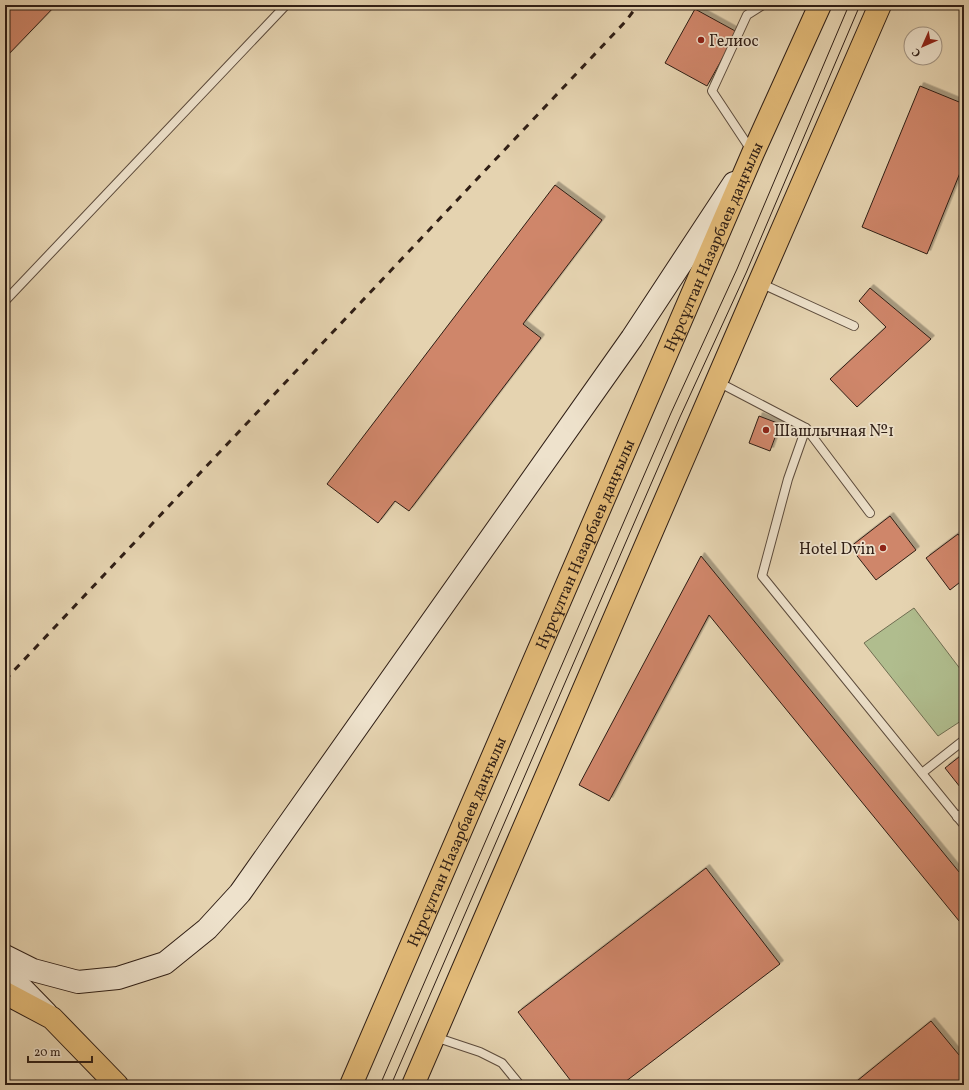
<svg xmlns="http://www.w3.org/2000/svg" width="969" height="1090" viewBox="0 0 969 1090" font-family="Vollkorn,serif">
<defs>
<filter id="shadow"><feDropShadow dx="3.5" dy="-3.5" stdDeviation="0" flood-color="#0004"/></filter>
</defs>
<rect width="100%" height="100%" fill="#e5d3b0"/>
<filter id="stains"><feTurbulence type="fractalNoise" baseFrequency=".005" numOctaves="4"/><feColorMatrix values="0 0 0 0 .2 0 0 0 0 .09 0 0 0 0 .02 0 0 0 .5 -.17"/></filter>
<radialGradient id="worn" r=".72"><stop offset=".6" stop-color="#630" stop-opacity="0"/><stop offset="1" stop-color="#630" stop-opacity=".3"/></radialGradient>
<polygon fill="#b0bd8e" stroke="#706e52" points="914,608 964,674 964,719 938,736 864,643"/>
<g fill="#cf866b" stroke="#2f1e15" filter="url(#shadow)">
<polygon points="5,5 56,5 5,58"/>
<polygon points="695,9 737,32 707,86 665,63"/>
<polygon points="920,86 964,104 964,163 927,254 862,227"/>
<polygon points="555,185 602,220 523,324 541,338 409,511 395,501 378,523 327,484"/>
<polygon points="870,288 931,339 857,407 830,379 886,327 859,301"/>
<polygon points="759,416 780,424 770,451 749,443"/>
<polygon points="890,516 916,550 876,580 850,547"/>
<polygon points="958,534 964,542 964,579 950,590 926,558"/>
<polygon points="701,556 964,878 964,927 709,615 609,801 579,785"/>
<polygon points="964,753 964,792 945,768"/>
<polygon points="706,868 780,964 621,1085 574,1085 518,1012"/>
<polygon points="931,1021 964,1061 964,1079 957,1085 852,1085"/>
</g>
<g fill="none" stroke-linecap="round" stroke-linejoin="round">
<g stroke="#5c4b3c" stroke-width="10">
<g id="service">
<polyline points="751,150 712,91 747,15 763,5"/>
<polyline points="760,283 854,326"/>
<polyline points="5,301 286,5"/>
<polyline points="718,382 806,428 788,479 762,576 964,825"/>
<polyline points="806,428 870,513"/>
<polyline points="922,773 964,740"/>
<polyline points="957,817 964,812"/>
<polyline points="435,1037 480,1052 502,1063 520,1085"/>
</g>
</g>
<g stroke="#2f1e15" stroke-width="24">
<g id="secondary">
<polyline points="5,956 33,970 78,982 118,978 165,963 207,929 240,893 632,338 734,183"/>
<polyline points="5,971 46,1013"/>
</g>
</g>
<g stroke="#2f1e15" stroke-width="24">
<g id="primary">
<polyline points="5,993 52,1018 117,1085"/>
<path id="s1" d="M351,1085L753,153L820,5"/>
<polyline points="413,1085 759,283 880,5"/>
</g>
</g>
<use href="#service" stroke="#eee2cc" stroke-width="8"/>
<use href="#secondary" stroke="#eee2cc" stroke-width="22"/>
<use href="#primary" stroke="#e2ba78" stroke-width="22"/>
<g stroke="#2f1e15" stroke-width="1">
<polyline points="380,1085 671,413 737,269 849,5"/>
<polyline points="391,1085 680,417 746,273 860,5"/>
</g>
<polyline stroke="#2f1e15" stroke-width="3" stroke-dasharray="7 7" stroke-linecap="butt" points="5,680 625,22 638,5"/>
</g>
<g fill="#8f2418" stroke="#eee2cc" stroke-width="1.5">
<circle cx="701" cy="40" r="4"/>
<circle cx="766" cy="430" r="4"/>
<circle cx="883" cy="548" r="4"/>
</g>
<g text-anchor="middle" stroke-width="3.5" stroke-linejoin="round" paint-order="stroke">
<g font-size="16" fill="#2f1e15" stroke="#eee2cc" text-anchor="start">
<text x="709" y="46">Гелиос</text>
<text x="774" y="436">Шашлычная №1</text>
<text x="875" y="554" text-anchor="end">Hotel Dvin</text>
</g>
<g font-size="16" fill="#2f1e15" stroke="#eee2cc">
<text dy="6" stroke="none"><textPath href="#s1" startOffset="913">Нұрсұлтан Назарбаев даңғылы</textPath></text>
<text dy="6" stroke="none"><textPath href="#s1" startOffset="589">Нұрсұлтан Назарбаев даңғылы</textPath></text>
<text dy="6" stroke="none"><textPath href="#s1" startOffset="265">Нұрсұлтан Назарбаев даңғылы</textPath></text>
</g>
</g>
<rect width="969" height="1090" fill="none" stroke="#e5d3b0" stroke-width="20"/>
<rect x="6" y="6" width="957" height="1078" fill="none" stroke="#2f1e15" stroke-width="2"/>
<rect x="10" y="10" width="949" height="1070" fill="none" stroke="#2f1e15"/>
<g transform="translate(923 46) rotate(225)"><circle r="19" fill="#eee2cc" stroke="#a29483"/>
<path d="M0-3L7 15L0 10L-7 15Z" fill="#8f2418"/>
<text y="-6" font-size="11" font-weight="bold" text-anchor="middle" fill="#2f1e15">С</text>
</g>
<path d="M28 1056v6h64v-6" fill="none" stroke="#2f1e15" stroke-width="2"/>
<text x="34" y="1056" font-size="12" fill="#2f1e15" stroke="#eee2cc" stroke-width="3" paint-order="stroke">20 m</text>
<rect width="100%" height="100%" filter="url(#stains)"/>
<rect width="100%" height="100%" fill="url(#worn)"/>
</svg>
